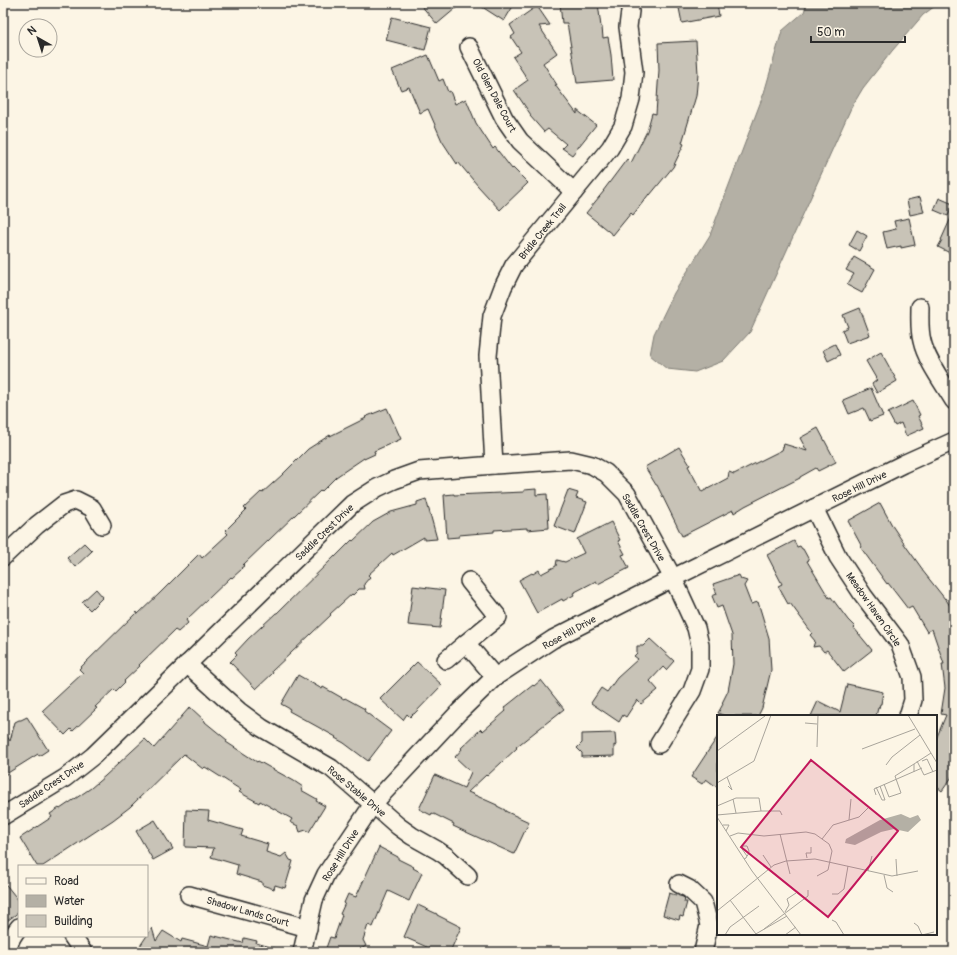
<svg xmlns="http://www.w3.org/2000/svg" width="957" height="955" viewBox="0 0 957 955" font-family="Pangolin,sans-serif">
<rect width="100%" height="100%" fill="#fcf5e5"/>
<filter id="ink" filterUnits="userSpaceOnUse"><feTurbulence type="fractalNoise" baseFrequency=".025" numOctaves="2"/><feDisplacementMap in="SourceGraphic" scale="8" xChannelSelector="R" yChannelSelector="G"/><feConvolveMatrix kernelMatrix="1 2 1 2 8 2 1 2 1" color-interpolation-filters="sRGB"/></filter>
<g filter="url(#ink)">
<polygon fill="#b4b0a5" stroke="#7d7b74" points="807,3 939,3 923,15 892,51 863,88 851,108 750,332 723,361 695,372 667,369 650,355 654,334 674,293 710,235 764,93 782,31 804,12"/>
<g fill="#c8c3b7" stroke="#2b2b2b">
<polygon points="419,3 462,3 437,24"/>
<polygon points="476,3 515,3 504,21"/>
<polygon points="560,3 598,3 601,27 602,27 603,38 608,37 611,55 613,80 577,83 567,23 562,23"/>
<polygon points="678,3 717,3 719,16 682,23"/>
<polygon points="537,6 550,25 539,26 557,53 543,63 557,85 555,85 577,114 577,110 596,125 572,155 562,148 566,144 548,129 544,132 530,116 531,115 514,90 528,80 513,57 521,52 511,37 515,34 510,25"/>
<polygon points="392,17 431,27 425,50 386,40"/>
<polygon points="696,41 698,74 696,96 682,143 684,144 673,167 650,195 649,194 633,215 631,213 613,235 586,213 604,191 603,191 627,159 631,163 647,131 652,113 656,114 659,70 658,43"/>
<polygon points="428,55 439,81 443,79 448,92 450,91 455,104 466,99 476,123 493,149 495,147 512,169 513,168 528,183 500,210 478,186 458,162 457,164 442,141 428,109 420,113 409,87 401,90 392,70"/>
<polygon points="920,197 924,212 910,215 907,200"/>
<polygon points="939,198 953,204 948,216 934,210"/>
<polygon points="954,211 954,250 952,249 950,253 938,247 942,240 941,240"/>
<polygon points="909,218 915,245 901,248 901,246 887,249 883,232 896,229 894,221"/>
<polygon points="857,230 867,236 859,251 849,245"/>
<polygon points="854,257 875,269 862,293 847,285 854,274 846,270"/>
<polygon points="860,308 870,335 847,343 842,330 848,327 843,315"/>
<polygon points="835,344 840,355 828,361 823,350"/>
<polygon points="881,352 897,381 877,393 872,384 877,380 866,361"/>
<polygon points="871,388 883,416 870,421 864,408 849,414 843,400"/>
<polygon points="913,401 920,415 918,416 924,428 906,436 901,423 895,426 888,413"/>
<polygon points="387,408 401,439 374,451 375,454 364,459 364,458 336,477 322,491 321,490 243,565 244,566 241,568 242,569 232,578 231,577 186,620 188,623 178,632 175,630 139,665 140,666 124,681 125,682 116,691 114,689 95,707 97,708 73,731 71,729 65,735 42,711 83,673 79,669 137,612 138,614 160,593 199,554 202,558 228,534 225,531 246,510 244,508 261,492 262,493 282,475 308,449 330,435 330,436 366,418 365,417"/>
<polygon points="818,428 836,462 818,471 816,468 800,477 800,478 745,506 734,513 733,510 682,536 657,485 656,485 645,467 679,447 690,465 688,466 702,492 728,478 729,472 734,474 782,450 784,444 807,451 800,438"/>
<polygon points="536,489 536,495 547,494 549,528 527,530 527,528 494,530 494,532 459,535 459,537 447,538 444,495 454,494 454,495 524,492 524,490"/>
<polygon points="568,490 578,493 576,498 587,502 575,534 554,526"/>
<polygon points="426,499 437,539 424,540 424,537 393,555 392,553 368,575 370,577 364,584 365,589 359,589 353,595 352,594 330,614 331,615 272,671 273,673 256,689 230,662 237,655 235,653 248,639 276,613 277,613 335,556 335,557 352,540 353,541 373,522 391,512 417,505 417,502"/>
<polygon points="880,503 893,527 905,545 918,563 923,570 922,570 945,599 945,598 954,612 954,774 942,791 936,786 936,739 946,715 941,714 945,688 942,664 944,664 932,629 927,632 912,607 908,609 888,583 887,584 861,548 862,547 848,521"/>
<polygon points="611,522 620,540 618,541 625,554 622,555 629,568 598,584 596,581 573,593 574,595 563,601 562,599 537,613 519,580 532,573 533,574 539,570 541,574 556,566 557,560 565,562 584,553 577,539"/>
<polygon points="794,541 797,547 800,546 802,549 803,549 809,560 807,561 829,598 831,597 848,620 855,627 854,628 872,650 844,672 827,650 824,652 819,646 813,647 815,641 810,635 812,633 790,603 788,604 778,586 782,584 767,555"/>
<polygon points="84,543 92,551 75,567 67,558"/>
<polygon points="739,575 741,579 747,581 744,586 751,604 758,602 769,638 771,670 762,708 758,716 725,716 718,713 723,704 722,703 728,691 733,664 732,635 722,606 717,608 712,596 717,594 713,584"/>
<polygon points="413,586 445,590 440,628 408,625"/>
<polygon points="96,589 103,597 90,610 82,602"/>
<polygon points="650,639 674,661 666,670 663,667 650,681 658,690 641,704 637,700 626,717 623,715 619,722 591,703 601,688 607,692 617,678 638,659 634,656 637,653 637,646 643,646"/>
<polygon points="417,662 442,685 414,714 413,714 410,717 407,714 403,720 380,699"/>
<polygon points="298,675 322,689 323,687 344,699 345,698 365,709 364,711 391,731 368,761 344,743 335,738 336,737 289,711 290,709 281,704"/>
<polygon points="541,680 564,709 516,747 517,748 487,776 486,775 468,792 497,805 497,806 505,810 505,811 529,822 514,854 453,826 454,824 432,813 431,815 419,809 435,775 464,788 471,772 455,757 462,749 461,748 481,729 483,731 506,711 504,708 533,685 534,686"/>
<polygon points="847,684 883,692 881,704 880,704 879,708 878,708 876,716 811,716 818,701 840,712"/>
<polygon points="190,707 205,721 205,722 227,740 226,742 257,762 258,761 294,781 303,787 301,790 317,799 316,801 325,806 309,832 306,830 300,832 298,826 290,822 292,819 260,801 259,803 239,792 241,790 205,767 203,769 184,754 130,807 113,820 43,866 37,866 20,838 52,817 50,814 59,808 60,809 91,788 105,776 145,739 154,748"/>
<polygon points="27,717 48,750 39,756 38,754 3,776 3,730 10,741 15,722 19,720 21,720"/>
<polygon points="615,733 616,746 614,745 614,756 582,757 582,753 577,748 582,743 582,734"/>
<polygon points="718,736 718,788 706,779 702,784 691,777"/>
<polygon points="186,810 209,811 208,820 243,830 241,836 268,844 266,852 281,857 286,853 290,860 293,861 285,888 275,885 274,889 262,885 262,882 236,874 238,865 211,857 214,848 185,847"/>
<polygon points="155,820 173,849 153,860 136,831"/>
<polygon points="379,847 398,857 398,859 414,867 413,868 422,873 409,901 388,891 373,927 368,925 363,940 366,946 361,949 360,952 338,952 326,948 330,937 334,938 342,915 340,914 345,903 344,903 348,894 356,897"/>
<polygon points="3,881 19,901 19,912 3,924"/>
<polygon points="669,893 683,897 685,899 684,902 687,902 683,917 680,916 679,920 663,915"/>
<polygon points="418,905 437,914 437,915 461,927 450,952 427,952 429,948 404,937"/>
<polygon points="152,928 156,941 163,931 181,942 182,939 208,946 211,935 243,943 244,938 257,941 256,943 278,949 277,952 136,952"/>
</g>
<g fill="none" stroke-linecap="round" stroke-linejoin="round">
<g stroke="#2b2b2b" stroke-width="20">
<g id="minor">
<polyline points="469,47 504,118 520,141 574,192"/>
<path d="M920,307C920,318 919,330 922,341C926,360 944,384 954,401"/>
<polyline points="494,465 488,356 492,316 503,287 514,265 610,148 623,126 631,99 634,72 628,27 630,11"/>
<polyline points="814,508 838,557 863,595 900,644 912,677 913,700 908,716"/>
<polyline points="3,557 37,525 64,504 76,500 92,508 102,525"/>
<polyline points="469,581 498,617 466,643 495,677"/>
<polyline points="446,660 466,643"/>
<polyline points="187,664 239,711 262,728 331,768 373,804 398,826 412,836 437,850 446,856 468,876"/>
<polyline points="3,816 65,778 93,756 352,504 377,488 394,480 419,471 494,465 571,460 592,465 606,473 627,494 673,578 696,628 700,645 700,669 692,691 659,744"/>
<polyline points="679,884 689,889 703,902 709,925 703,952"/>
<polyline points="189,895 308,928"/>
<polyline points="72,936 83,952"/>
<path d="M8,952C8,942 13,935 19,927"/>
<polyline points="302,952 314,900 326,874 373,804 459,712 495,677 553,639 673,578 903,464 954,441"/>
</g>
</g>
<use href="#minor" stroke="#fcf5e5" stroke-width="17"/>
</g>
</g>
<g text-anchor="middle" stroke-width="3" stroke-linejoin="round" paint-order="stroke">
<g font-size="10" fill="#2b2b2b" stroke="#fcf5e5">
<text transform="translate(495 95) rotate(62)" y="4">Old Glen Dale Court</text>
<text transform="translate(542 231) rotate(-51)" y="4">Bridle Creek Trail</text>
<text transform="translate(859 486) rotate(-26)" y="4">Rose Hill Drive</text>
<text transform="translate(644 527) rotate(60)" y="4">Saddle Crest Drive</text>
<text transform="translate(324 532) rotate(-44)" y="4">Saddle Crest Drive</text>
<text transform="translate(874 609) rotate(55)" y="4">Meadow Haven Circle</text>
<text transform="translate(569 632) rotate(-29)" y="4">Rose Hill Drive</text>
<text transform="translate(51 784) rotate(-34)" y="4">Saddle Crest Drive</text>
<text transform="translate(357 791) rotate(40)" y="4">Rose Stable Drive</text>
<text transform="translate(340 855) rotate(-58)" y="4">Rose Hill Drive</text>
<text transform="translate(248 911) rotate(16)" y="4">Shadow Lands Court</text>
</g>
</g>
<g transform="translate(717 715)">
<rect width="220" height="220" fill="#fcf5e5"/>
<path d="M184,99L193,103L201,100L204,105L191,117L177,114L164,117L138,130L128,128L129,124L163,105Z" fill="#b4b0a5"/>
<path fill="none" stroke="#a8a49b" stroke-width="1" d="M191,0L220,48M88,8L100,9M100,32L101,0M145,34L198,14M0,36L48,1M200,46L207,60L220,55M205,46L210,44L216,57M169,50L175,42L203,20M197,57V49L214,38M10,62L15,75L11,71M0,68L37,46L54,0M167,69L172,82L184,78L178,61L197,49M159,72L165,85H168L163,71M159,80L157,74L205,53M16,84L19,98M0,91L19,83H42L44,96L0,100M44,96H63L65,100M0,102L35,156L84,220M132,105L134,84M6,110H12L9,116M63,119L73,159M13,121L21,118L47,121L89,117L98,119L112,129L115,136L111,155L100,161M105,124L116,110L142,102L151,93M46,140L54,152M90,143L89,138H94V132M27,144L29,143L30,141L31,140L32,136L30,131H26L25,134L30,141M179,144L180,161M151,156L155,141M167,160L170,173L176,177M115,179H121L127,174L131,151M13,185L39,219M0,196L57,150L69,146L98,144L175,161L201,156M68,197L72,190L70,184L79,178M115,205L119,207L127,220M197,208L201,211L205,220M47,214L91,181V175M8,220L13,212L42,191M37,220L70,201M68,220L79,212M205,220L217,217"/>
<path fill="#c2185b" fill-opacity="0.15" stroke="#c2185b" stroke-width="2" d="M94,45L181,116L111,202L24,132Z"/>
<rect width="220" height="220" fill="none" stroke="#2b2b2b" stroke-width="2"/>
</g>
<rect width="957" height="955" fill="none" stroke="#fcf5e5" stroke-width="16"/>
<rect x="8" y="8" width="941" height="939" fill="none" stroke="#2b2b2b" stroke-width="1.5" filter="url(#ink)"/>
<rect x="18" y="865" width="130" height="72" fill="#fcf5e5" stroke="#a8a49b"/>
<rect x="26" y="878" width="20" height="6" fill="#fcf5e5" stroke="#a8a49b"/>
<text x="54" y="885" font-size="12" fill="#2b2b2b">Road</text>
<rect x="26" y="895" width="20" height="12" fill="#b4b0a5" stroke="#a8a49b"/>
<text x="54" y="905" font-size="12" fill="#2b2b2b">Water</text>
<rect x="26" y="915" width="20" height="12" fill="#c8c3b7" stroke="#a8a49b"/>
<text x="54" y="925" font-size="12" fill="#2b2b2b">Building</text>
<g transform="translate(38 38) rotate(321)"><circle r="19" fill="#fcf5e5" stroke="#a8a49b"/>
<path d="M0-3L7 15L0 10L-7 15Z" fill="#2b2b2b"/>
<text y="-6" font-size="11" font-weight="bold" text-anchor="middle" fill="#2b2b2b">N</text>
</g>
<path d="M811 36v6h94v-6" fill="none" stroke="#2b2b2b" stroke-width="2"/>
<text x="817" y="36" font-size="12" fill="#2b2b2b" stroke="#fcf5e5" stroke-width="3" paint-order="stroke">50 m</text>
</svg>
